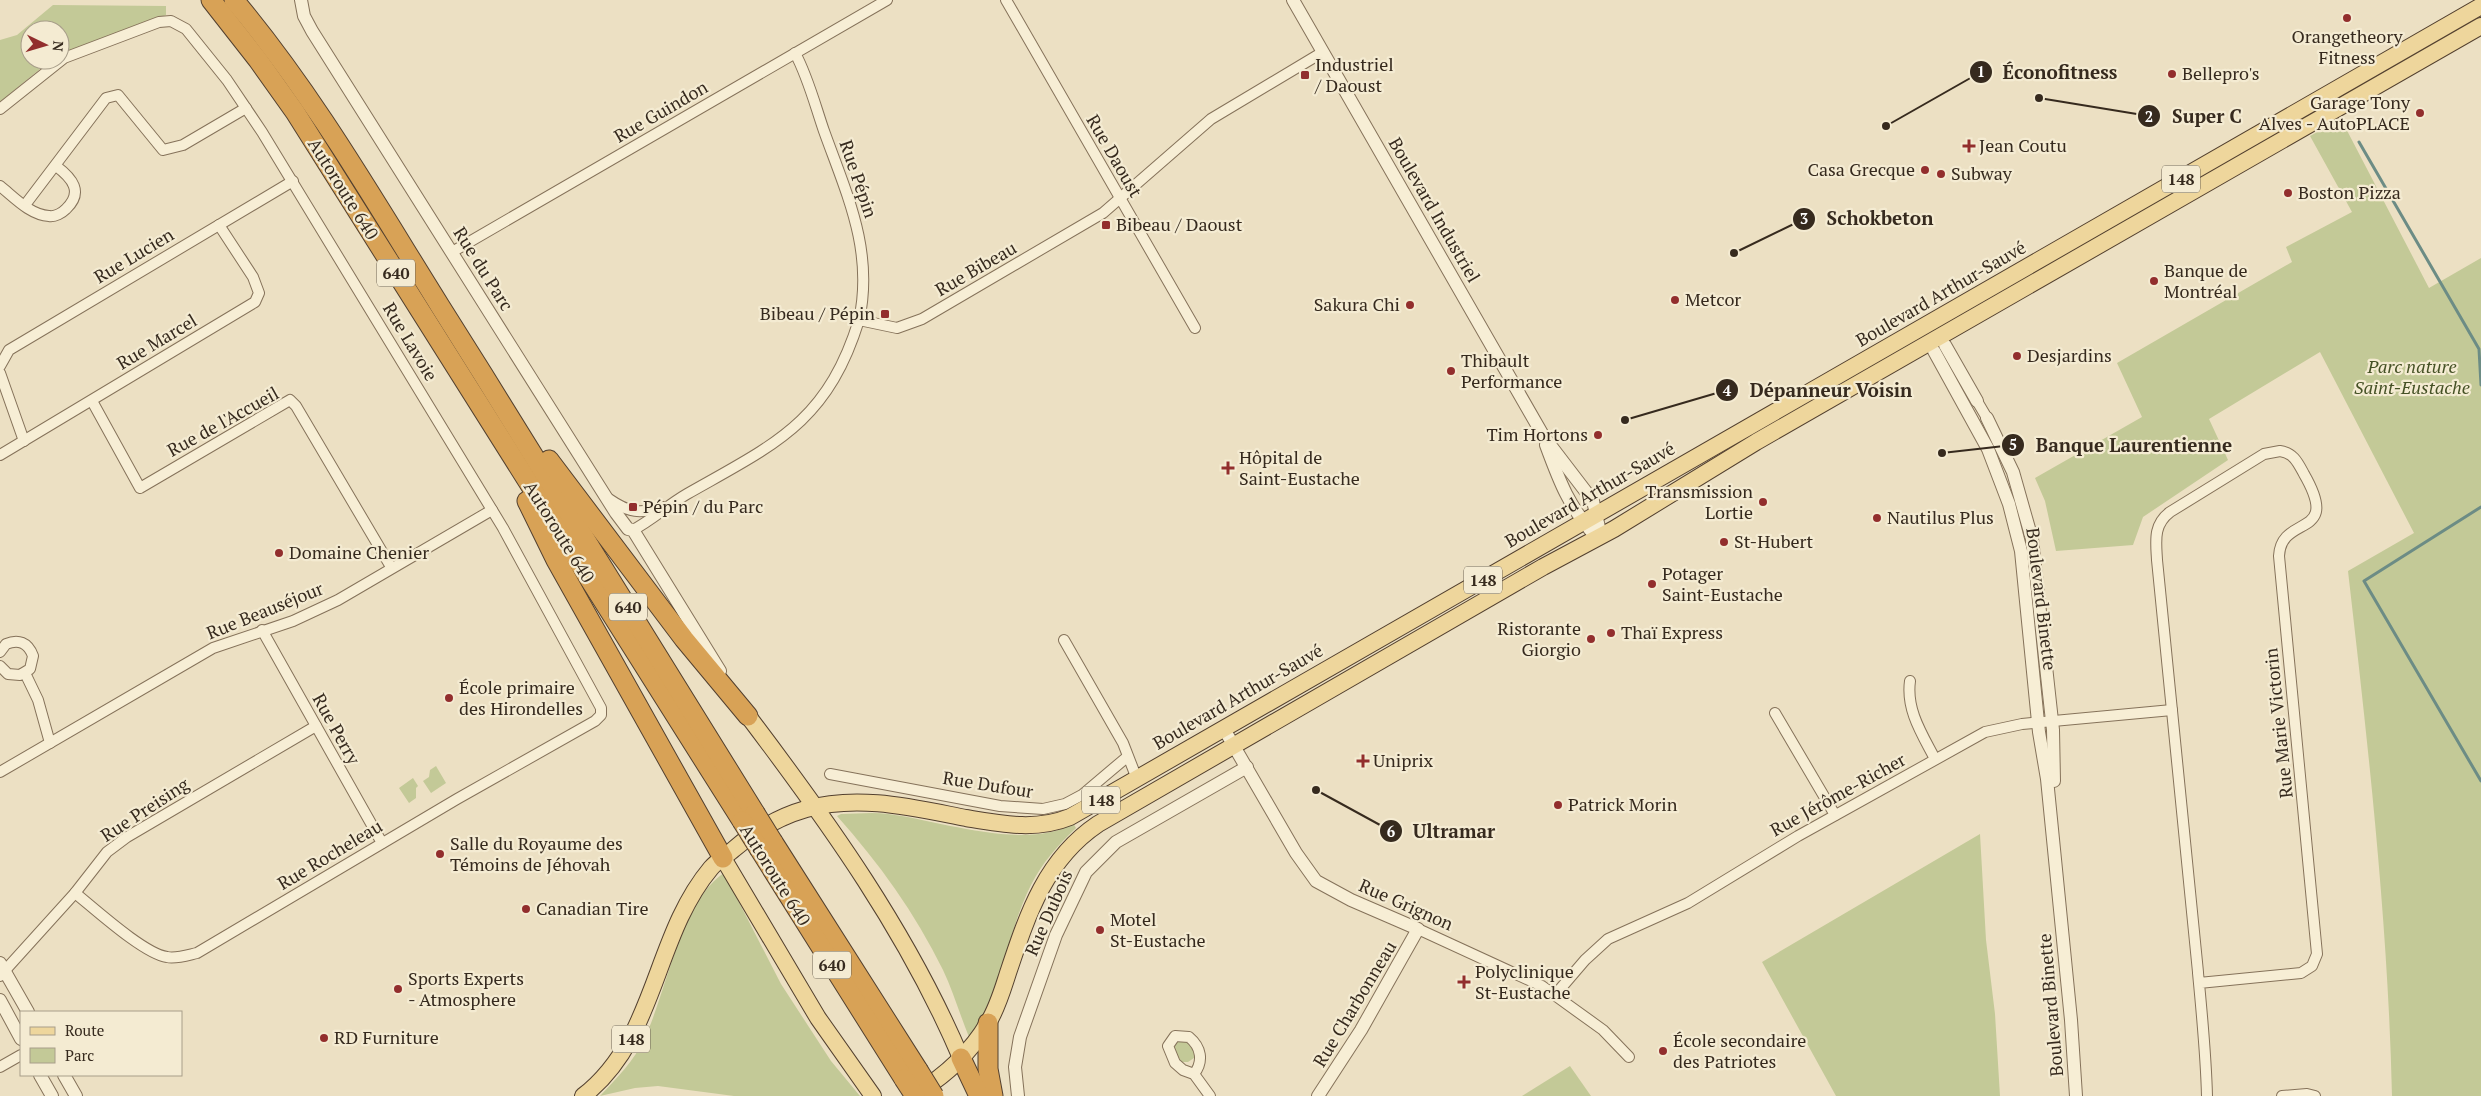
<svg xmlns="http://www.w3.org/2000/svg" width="2481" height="1096" viewBox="0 0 2481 1096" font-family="'PT Serif',serif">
<rect width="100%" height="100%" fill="#ece0c3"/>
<g fill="#c3c997">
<polygon points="53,5 166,6 166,15 60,54 60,30 30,30 30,60 51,60 0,102 0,40 17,35"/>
<path d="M2341,119L2429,288L2481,258V1096H2392C2388,921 2368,745 2348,571L2414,533L2320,352L2209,419L2228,460L2143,517L2133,545L2056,551L2045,501L2035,478L2142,417L2117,363L2292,262L2286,247L2352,212L2310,136Z"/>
<polygon points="436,766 446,783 431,793 423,781 429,777 430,770"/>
<polygon points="413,778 418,786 416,788 416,798 409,803 399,788"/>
<path d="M841,814C856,814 872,812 888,814C938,820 1028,852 1073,823L1076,828C1058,845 1042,863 1031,885C1006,934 1003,993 969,1037C960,1015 953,991 943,970C915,913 879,863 837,816Z"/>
<polygon points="1980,834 1986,940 1995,1014 2000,1096 1836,1096 1762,962"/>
<path d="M724,873L781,984L831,1061L860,1096H734L658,1086L635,1088L600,1096C617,1078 634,1061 644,1039C667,993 680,902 724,873Z"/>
<polygon points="1179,1040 1187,1041 1194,1052 1194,1058 1188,1062 1182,1062 1175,1053 1174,1045"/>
<polygon points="1570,1066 1591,1096 1522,1096"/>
</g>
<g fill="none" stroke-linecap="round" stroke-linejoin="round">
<g stroke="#6c8c85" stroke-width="3">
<polyline points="2359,142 2479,349 2481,385"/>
<polyline points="2481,507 2364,581 2481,781"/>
</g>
<g stroke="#85725a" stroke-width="12">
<g id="minor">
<polyline points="1006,0 1195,328"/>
<path d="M795,53C808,77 815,105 824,131C847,195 874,251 859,320"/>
<path d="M0,109L64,58L159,22L171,21L186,29L227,80L262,132L503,528L601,708V715L595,721L457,799L197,953C188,955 176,959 167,957C144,954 95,909 75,893"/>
<path d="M0,186C14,197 30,215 49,216C55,217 62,213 66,209C84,192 72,178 56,166"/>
<polyline points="25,205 106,98 118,95 163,150 183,145 246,108"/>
<polyline points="452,252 887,0"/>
<polyline points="0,366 9,350 293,181"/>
<polyline points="0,373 24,441"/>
<polyline points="92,401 140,488 290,400 296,406 391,567"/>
<polyline points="1977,401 1987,418"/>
<polyline points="0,455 255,302 259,293 253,277 219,225"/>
<path d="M609,499C629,513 640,514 663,507"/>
<path d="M633,530C652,520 668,505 687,494C775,444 827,423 859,320L897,328L922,319L1103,213L1211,119L1323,52"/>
<polyline points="262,630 382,843"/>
<polyline points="1064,640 1123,743 1137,779"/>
<path d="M0,652L6,644C18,639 28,642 33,656L30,669L20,675L8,674L0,666"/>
<polyline points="25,673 38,700 50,743"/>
<path d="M1910,681C1906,710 1922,734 1935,759"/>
<polyline points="1775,713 1835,815"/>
<polyline points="0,772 213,648 293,621 338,600 492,510"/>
<polyline points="830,774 1000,806 1043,809 1065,804 1082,795 1127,757"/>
<polyline points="1418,929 1542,986 1603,1030 1629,1057"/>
<polyline points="0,976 75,893 107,852 127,837 316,726"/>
<path d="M2199,983L2301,973L2312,966L2317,954L2279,556C2281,513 2342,540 2304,474C2298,463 2294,453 2280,451L2264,454L2170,512C2153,525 2156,541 2157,560L2198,972V973C2202,1014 2206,1055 2207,1096"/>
<polyline points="1555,995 1585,960 1608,939 1688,903 1798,836 1985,732 2022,724 2172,710"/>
<polyline points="0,1067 21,1055"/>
<path d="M1194,1074C1204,1061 1201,1047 1189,1037L1175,1036L1168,1046L1175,1063L1183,1070L1194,1074L1210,1096"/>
<polyline points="2282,1096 2307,1094 2315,1096"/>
</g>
</g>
<g stroke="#85725a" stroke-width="14">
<g id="tertiary">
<polyline points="301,0 304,16 312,31 616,513 628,529 633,530 720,671"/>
<polyline points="1293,0 1544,437 1593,501 1601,536"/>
<polyline points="1945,345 1977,401"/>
<polyline points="1934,351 1988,449 2009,504 2021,551 2039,732 2047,779 2071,1020 2076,1096"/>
<polyline points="1987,418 2013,472 2032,539 2053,730 2054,781"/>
<path d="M1546,445C1560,483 1569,507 1597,538"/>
<polyline points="1224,729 1296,853 1316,881 1351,900 1418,929 1361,1030 1318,1096"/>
<polyline points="0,963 28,1012"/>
<polyline points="0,1000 21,1039"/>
<polyline points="40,1075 52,1096"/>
<polyline points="64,1075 76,1096"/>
<polyline points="1018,1096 1015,1067 1020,1037 1056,935 1086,872 1116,842 1247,767"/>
</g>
</g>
<g stroke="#53402f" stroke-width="18">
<g id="primary">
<path d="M748,716C829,823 908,933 961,1058"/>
<polyline points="723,858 818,1018 873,1096"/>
<path d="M918,1092C945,1076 972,1051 988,1023C998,1007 1003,988 1009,970C1028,913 1046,859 1098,824L1543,567L1614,529L1756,442L2481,26"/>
<path d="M583,1096C657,1039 653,937 711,868C717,861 726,856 734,849C756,830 778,817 806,809C859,794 914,808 966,818C1002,824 1036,831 1070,817L2481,6"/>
</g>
</g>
<g stroke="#53402f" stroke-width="21">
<g id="motorway">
<polyline points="211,0 258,60 295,112 742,821"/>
<path d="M234,0C313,94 375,202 440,306C546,474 650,643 755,813"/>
<polyline points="549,460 684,639 748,716"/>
<polyline points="527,501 556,560 723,858"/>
<polyline points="773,842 918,1070"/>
<polyline points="760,850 904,1079"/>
<polyline points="988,1023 988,1069 993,1096"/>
<polyline points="961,1058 979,1096"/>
</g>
</g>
<use href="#minor" stroke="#f7eed5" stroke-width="10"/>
<use href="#tertiary" stroke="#f7eed5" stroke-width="12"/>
<use href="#primary" stroke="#eed69c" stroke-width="16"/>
<use href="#motorway" stroke="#d8a256" stroke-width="19"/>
<g stroke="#53402f" stroke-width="21" stroke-linecap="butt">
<g id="motorway-bridge">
<polyline points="755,813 773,842"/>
<polyline points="742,821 760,850"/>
<polyline points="918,1070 934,1096"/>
<polyline points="904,1079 915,1096"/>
</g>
</g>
<use href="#motorway-bridge" stroke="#d8a256" stroke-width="19"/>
</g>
<g fill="#922e2d" stroke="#f4ebd2" stroke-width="2">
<circle cx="2347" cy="18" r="5"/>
<circle cx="2172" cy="74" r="5"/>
<rect x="1300" y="70" width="10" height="10" rx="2.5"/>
<circle cx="2420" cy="113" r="5"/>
<path d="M1966.5 138.5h5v5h5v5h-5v5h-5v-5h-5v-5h5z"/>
<circle cx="1925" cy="170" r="5"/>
<circle cx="1941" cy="174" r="5"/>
<circle cx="2288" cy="193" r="5"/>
<rect x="1101" y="220" width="10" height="10" rx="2.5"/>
<circle cx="2154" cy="281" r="5"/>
<circle cx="1675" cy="300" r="5"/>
<circle cx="1410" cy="305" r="5"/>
<rect x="880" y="309" width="10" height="10" rx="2.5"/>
<circle cx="2017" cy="356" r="5"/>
<circle cx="1451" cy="371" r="5"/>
<circle cx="1598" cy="435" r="5"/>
<path d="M1225.5 460.5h5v5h5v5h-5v5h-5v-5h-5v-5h5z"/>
<circle cx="1763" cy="502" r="5"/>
<rect x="628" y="502" width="10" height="10" rx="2.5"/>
<circle cx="1877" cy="518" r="5"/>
<circle cx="1724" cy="542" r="5"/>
<circle cx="279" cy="553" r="5"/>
<circle cx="1652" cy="584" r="5"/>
<circle cx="1611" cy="633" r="5"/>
<circle cx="1591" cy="639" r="5"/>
<circle cx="449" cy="698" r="5"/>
<path d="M1360.5 753.5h5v5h5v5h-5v5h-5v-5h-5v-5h5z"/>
<circle cx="1558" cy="805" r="5"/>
<circle cx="440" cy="854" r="5"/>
<circle cx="526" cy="909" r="5"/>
<circle cx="1100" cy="930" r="5"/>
<path d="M1461.5 974.5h5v5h5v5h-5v5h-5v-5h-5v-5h5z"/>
<circle cx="398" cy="989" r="5"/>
<circle cx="324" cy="1038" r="5"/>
<circle cx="1663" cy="1051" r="5"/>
</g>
<g text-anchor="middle" stroke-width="4.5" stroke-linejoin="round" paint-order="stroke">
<g fill="#f4ebd2" stroke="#6f6454" stroke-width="1">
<rect x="2162" y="165.5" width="38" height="27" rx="4"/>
<rect x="377" y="259.5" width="38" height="27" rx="4"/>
<rect x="1464" y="566.5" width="38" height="27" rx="4"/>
<rect x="609" y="593.5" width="38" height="27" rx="4"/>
<rect x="1082" y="786.5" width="38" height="27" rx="4"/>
<rect x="813" y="951.5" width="38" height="27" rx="4"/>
<rect x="612" y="1025.5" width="38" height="27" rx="4"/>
</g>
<g font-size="16" font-weight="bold" fill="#362a1e">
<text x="2181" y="185">148</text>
<text x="396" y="279">640</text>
<text x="1483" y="586">148</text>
<text x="628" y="613">640</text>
<text x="1101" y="806">148</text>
<text x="832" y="971">640</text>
<text x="631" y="1045">148</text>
</g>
<g font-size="18" fill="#362a1e" stroke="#f4ebd2" text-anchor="start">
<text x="2347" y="43" text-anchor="middle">Orangetheory<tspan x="2347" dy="21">Fitness</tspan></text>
<text x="1315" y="71">Industriel<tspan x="1315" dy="21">/ Daoust</tspan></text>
<text x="2182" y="80">Bellepro's</text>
<text x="2410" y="109" text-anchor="end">Garage Tony<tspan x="2410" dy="21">Alves - AutoPLACE</tspan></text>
<text x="1979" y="152">Jean Coutu</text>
<text x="1915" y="176" text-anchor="end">Casa Grecque</text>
<text x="1951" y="180">Subway</text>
<text x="2298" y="199">Boston Pizza</text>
<text x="1116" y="231">Bibeau / Daoust</text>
<text x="2164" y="277">Banque de<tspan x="2164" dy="21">Montréal</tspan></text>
<text x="1685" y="306">Metcor</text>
<text x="1400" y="311" text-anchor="end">Sakura Chi</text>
<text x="875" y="320" text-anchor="end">Bibeau / Pépin</text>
<text x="2027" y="362">Desjardins</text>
<text x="1461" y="367">Thibault<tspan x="1461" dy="21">Performance</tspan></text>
<text x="1588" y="441" text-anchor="end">Tim Hortons</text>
<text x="1239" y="464">Hôpital de<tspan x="1239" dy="21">Saint-Eustache</tspan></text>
<text x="1753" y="498" text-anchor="end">Transmission<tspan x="1753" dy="21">Lortie</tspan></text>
<text x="643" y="513">Pépin / du Parc</text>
<text x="1887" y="524">Nautilus Plus</text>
<text x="1734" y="548">St-Hubert</text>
<text x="289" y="559">Domaine Chenier</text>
<text x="1662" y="580">Potager<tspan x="1662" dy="21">Saint-Eustache</tspan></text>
<text x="1581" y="635" text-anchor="end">Ristorante<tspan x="1581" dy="21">Giorgio</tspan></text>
<text x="1621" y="639">Thaï Express</text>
<text x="459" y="694">École primaire<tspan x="459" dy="21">des Hirondelles</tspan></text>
<text x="1373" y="767">Uniprix</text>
<text x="1568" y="811">Patrick Morin</text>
<text x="450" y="850">Salle du Royaume des<tspan x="450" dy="21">Témoins de Jéhovah</tspan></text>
<text x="536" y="915">Canadian Tire</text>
<text x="1110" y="926">Motel<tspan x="1110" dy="21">St-Eustache</tspan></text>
<text x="1475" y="978">Polyclinique<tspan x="1475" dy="21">St-Eustache</tspan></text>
<text x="408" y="985">Sports Experts<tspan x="408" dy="21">- Atmosphere</tspan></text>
<text x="334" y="1044">RD Furniture</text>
<text x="1673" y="1047">École secondaire<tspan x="1673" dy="21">des Patriotes</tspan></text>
</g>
<g font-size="18" fill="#362a1e" stroke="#f4ebd2">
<text transform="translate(661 112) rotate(-30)" y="6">Rue Guindon</text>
<text transform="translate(1114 156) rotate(60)" y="6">Rue Daoust</text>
<text transform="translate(858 179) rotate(71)" y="6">Rue Pépin</text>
<text transform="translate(343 189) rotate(58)" y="6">Autoroute 640</text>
<text transform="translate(1434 210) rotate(60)" y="6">Boulevard Industriel</text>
<text transform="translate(134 256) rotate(-31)" y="6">Rue Lucien</text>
<text transform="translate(483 269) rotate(58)" y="6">Rue du Parc</text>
<text transform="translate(976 269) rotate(-30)" y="6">Rue Bibeau</text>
<text transform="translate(1941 294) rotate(-30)" y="6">Boulevard Arthur-Sauvé</text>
<text transform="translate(157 342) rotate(-31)" y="6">Rue Marcel</text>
<text transform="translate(410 342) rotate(59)" y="6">Rue Lavoie</text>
<text transform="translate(223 422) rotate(-29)" y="6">Rue de l'Accueil</text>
<text transform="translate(1590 495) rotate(-30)" y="6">Boulevard Arthur-Sauvé</text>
<text transform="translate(559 532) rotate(58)" y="6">Autoroute 640</text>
<text transform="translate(2041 599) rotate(83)" y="6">Boulevard Binette</text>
<text transform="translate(265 611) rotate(-22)" y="6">Rue Beauséjour</text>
<text transform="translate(1238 697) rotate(-30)" y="6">Boulevard Arthur-Sauvé</text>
<text transform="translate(2279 723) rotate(-96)" y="6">Rue Marie Victorin</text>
<text transform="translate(336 729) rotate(61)" y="6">Rue Perry</text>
<text transform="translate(988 785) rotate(9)" y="6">Rue Dufour</text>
<text transform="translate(1838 795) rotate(-29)" y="6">Rue Jérôme-Richer</text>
<text transform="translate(145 810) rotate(-33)" y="6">Rue Preising</text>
<text transform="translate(330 855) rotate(-31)" y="6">Rue Rocheleau</text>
<text transform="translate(775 875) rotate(58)" y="6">Autoroute 640</text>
<text transform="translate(1406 905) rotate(24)" y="6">Rue Grignon</text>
<text transform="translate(1049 913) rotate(-66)" y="6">Rue Dubois</text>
<text transform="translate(1355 1004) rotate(-59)" y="6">Rue Charbonneau</text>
<text transform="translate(2051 1005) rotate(-95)" y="6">Boulevard Binette</text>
</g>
<g font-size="18" font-style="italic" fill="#455125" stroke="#f4ebd2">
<text x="2412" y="373">Parc nature<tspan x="2412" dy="21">Saint-Eustache</tspan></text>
</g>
</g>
<path fill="none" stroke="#362a1e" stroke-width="2" d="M1886 126L1981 72M2039 98L2149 116M1734 253L1804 219M1625 420L1727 390M1942 453L2013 445M1316 790L1391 831"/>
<g fill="#362a1e" stroke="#f4ebd2" stroke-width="2">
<circle cx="1886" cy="126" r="5"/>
<circle cx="2039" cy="98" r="5"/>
<circle cx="1734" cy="253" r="5"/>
<circle cx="1625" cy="420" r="5"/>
<circle cx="1942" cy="453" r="5"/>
<circle cx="1316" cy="790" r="5"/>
<circle cx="1981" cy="72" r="12"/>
<circle cx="2149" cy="116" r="12"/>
<circle cx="1804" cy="219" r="12"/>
<circle cx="1727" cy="390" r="12"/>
<circle cx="2013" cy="445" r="12"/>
<circle cx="1391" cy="831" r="12"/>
</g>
<g font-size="15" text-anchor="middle" font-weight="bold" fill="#fff">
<text x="1981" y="77">1</text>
<text x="2149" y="122">2</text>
<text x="1804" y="224">3</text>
<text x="1727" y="396">4</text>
<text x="2013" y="450">5</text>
<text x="1391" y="837">6</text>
</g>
<g font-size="19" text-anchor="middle" font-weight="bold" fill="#362a1e" stroke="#f4ebd2" stroke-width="4.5" stroke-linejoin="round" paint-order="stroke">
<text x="2060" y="79">Éconofitness</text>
<text x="2207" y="123">Super C</text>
<text x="1880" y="225">Schokbeton</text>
<text x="1831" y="397">Dépanneur Voisin</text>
<text x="2134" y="452">Banque Laurentienne</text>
<text x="1454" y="838">Ultramar</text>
</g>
<rect x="20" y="1011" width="162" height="65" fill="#f4ebd2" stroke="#a89e8a"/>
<rect x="30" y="1027" width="25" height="8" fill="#eed69c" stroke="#a89e8a"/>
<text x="65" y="1036" font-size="15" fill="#362a1e">Route</text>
<rect x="30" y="1048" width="25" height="15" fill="#c3c997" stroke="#a89e8a"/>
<text x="65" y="1061" font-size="15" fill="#362a1e">Parc</text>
<g transform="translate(45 45) rotate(95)"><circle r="24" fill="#f4ebd2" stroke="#a89e8a"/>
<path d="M0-4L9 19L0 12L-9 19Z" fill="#922e2d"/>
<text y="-8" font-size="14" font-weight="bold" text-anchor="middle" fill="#362a1e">N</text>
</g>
</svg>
